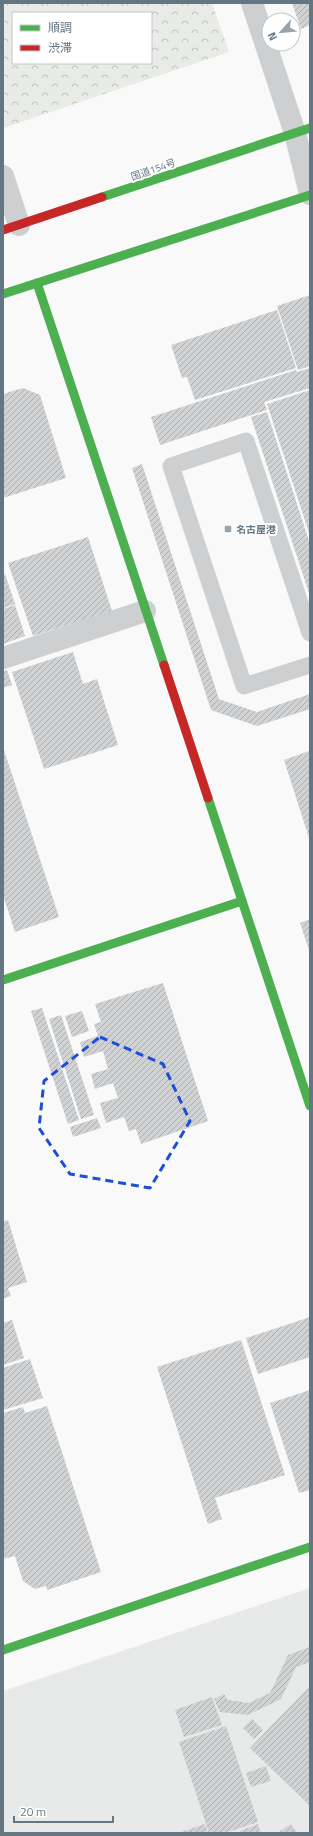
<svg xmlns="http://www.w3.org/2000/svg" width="313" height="1836" viewBox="0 0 313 1836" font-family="'Titillium Web','Noto Sans JP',sans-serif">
<defs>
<pattern id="park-crowns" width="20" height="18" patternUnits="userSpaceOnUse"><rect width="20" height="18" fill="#e8ebe6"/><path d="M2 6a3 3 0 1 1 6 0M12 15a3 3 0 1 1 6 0" fill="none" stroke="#c0c3c0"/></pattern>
<pattern id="building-hatch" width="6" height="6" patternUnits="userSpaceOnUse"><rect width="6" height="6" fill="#d0d2d3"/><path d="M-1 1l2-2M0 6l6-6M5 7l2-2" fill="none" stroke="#acafb1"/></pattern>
</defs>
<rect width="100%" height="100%" fill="#f9f9f9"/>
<polygon fill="#e8e9e9" points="310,1588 310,1833 3,1833 3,1691"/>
<path fill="url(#park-crowns)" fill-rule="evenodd" d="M3,3H212L229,52L3,128ZM13,13H151V63H13Z"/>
<g fill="url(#building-hatch)">
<polygon points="292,3 310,3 310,25 301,29"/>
<polygon points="310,295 310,366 298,370 277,306"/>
<polygon points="277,310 296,368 195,400 187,377 182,378 171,345"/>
<polygon points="310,368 310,388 264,402 267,410 160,445 151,417 296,370 297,372"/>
<polygon points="23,388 40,395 66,478 3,498 3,394"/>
<polygon points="310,390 310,536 267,404"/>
<polygon points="267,412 310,544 310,596 251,417"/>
<polygon points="142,464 219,699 257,712 310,694 310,709 257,726 211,710 132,468"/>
<polygon points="88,537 112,611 33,636 8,563"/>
<polygon points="5,574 15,604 3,608 3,575"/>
<polygon points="15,605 25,636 3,644 3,609"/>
<polygon points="73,652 83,684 97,679 118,745 44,769 12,672"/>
<polygon points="7,670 12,685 3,688 3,671"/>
<polygon points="3,747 59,917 15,932 3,895"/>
<polygon points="309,751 310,756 310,841 284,760"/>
<polygon points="310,919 310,953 300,923"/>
<polygon points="163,983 208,1121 141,1144 136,1129 129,1131 124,1117 106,1123 100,1103 118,1098 113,1083 95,1089 91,1074 108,1069 103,1051 84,1057 80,1042 98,1036 94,1024 101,1022 95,1004"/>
<polygon points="42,1008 79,1120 68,1124 31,1011"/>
<polygon points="82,1011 89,1031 72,1037 65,1016"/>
<polygon points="61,1015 94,1115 81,1119 49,1019"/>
<polygon points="97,1118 101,1128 73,1137 70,1127"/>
<polygon points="8,1220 27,1282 8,1288 11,1296 3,1299 3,1221"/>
<polygon points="310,1317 310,1357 258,1374 246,1338"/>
<polygon points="12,1320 24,1358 3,1365 3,1323"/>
<polygon points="241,1340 285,1475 215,1498 222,1519 208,1524 157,1367"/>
<polygon points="30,1359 43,1398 3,1410 3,1368"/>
<polygon points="310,1390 310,1490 299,1493 270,1403"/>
<polygon points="47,1406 101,1572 47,1590 46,1586 35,1589 23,1581 15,1556 3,1559 3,1413 23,1407 25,1413"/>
<polygon points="310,1647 310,1662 296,1667 281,1699 248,1715 220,1712 214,1699 224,1694 228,1700 249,1703 270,1693 288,1655"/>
<polygon points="310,1686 310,1806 250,1748"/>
<polygon points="212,1697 222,1725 184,1737 175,1710"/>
<polygon points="252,1719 263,1730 254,1739 243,1728"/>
<polygon points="226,1726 258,1822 225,1833 209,1833 179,1742"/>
<polygon points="266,1766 271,1781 251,1787 246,1773"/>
<polygon points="205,1824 208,1833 178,1833"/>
<polygon points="258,1824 261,1833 240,1833 240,1831"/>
<polygon points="291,1824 297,1833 280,1833 279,1832"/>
</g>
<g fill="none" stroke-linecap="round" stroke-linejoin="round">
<polyline stroke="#cecfd0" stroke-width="17" points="310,633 246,441 171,466 244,686 310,665"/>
<g stroke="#cecfd0" stroke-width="22">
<polyline points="252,3 295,133 310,194"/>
<polyline points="3,176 19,225"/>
<polyline points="3,658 145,611"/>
</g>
<g stroke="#4caf50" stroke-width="9">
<polyline points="102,197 310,128"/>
<polyline points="37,283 164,665"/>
<polyline points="3,294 310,195"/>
<polyline points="208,798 310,1106"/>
<polyline points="3,980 242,901"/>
<polyline points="3,1650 310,1547"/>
</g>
<g stroke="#c62828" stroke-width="9">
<polyline points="3,230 102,197"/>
<polyline points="164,665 208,798"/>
</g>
</g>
<path fill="none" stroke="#1d4ed8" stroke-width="3" stroke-dasharray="8 5" stroke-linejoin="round" d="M100,1037L163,1064L190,1121L150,1188L70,1174L39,1128L44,1081Z"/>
<rect fill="#99a4ac" stroke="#fff" stroke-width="1.5" x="224" y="525" width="8" height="8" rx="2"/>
<g text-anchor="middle" stroke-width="4" stroke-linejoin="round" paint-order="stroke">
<g font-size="10" fill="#657683" stroke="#fff">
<text transform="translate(153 169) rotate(-19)" y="4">国道154号</text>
</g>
<g font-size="10" font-weight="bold" fill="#657683" stroke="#fff" text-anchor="start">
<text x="236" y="533">名古屋港</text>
</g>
</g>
<rect width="313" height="1836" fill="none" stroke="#657683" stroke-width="8"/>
<rect x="12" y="12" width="140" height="52" fill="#ffffff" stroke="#c1c8cd"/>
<rect x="20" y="25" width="20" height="6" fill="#4caf50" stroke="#c1c8cd"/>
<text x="48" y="32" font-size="12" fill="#657683">順調</text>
<rect x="20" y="45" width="20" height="6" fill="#c62828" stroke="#c1c8cd"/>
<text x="48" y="52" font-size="12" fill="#657683">渋滞</text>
<g transform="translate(281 32) rotate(243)"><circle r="19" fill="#ffffff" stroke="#c1c8cd"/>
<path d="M0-3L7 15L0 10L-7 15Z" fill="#99a4ac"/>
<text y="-6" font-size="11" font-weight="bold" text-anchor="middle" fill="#657683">N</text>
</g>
<path d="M14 1816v6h99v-6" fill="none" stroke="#657683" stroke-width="2"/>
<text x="20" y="1816" font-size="12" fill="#657683" stroke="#ffffff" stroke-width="3" paint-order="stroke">20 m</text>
</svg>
